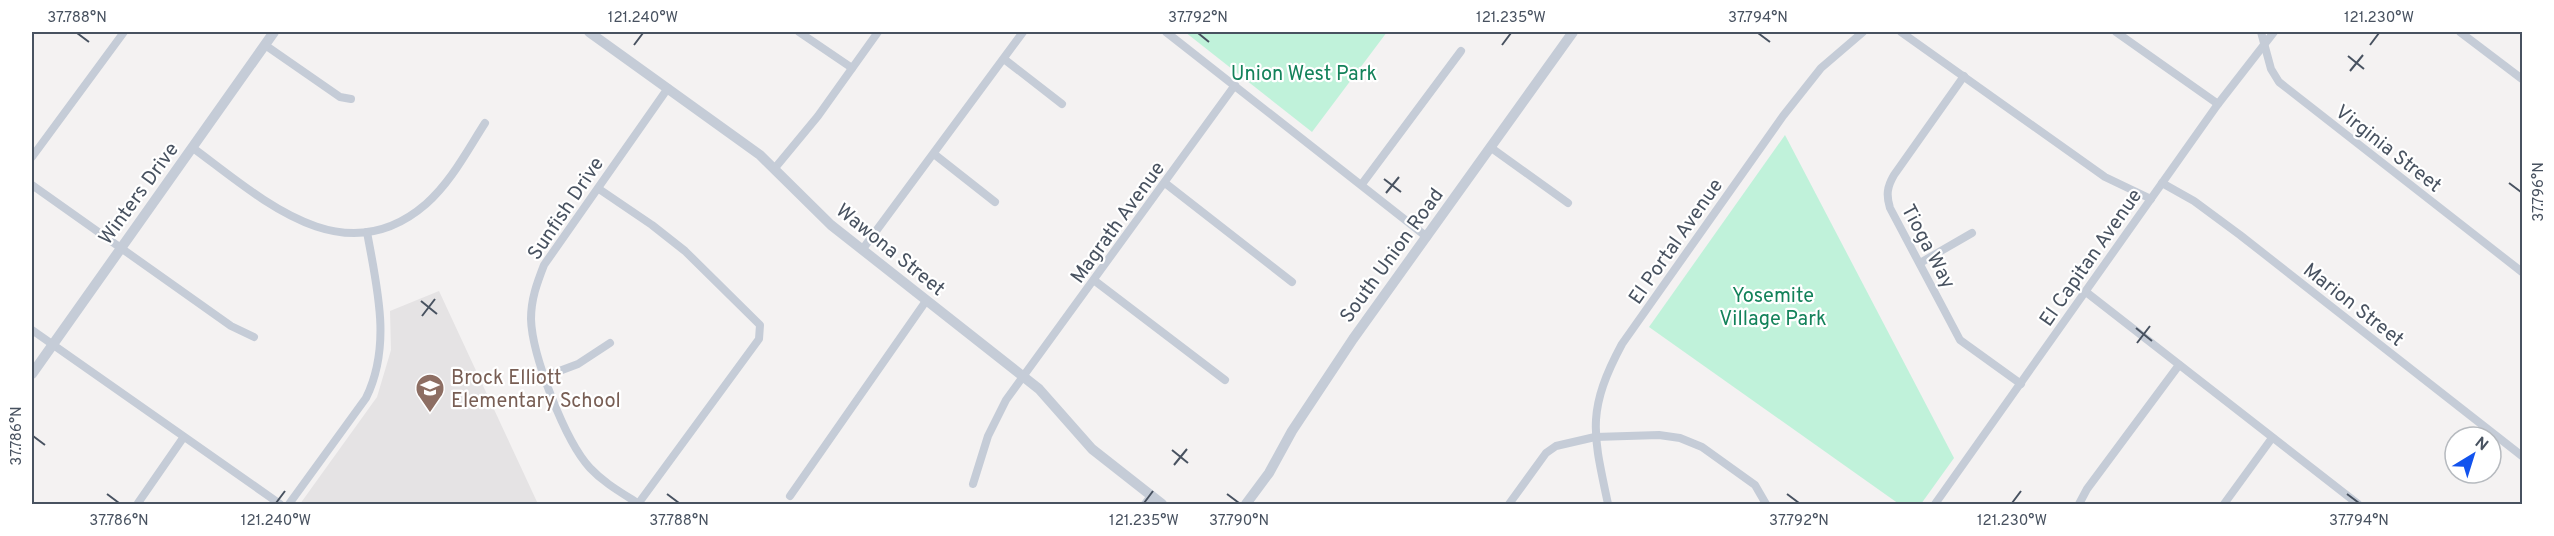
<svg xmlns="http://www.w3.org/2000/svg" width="2554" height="536" viewBox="0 0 2554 536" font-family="Overpass,sans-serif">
<rect width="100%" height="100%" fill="#f4f2f2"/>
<polygon fill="#e5e3e4" points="439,291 538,504 300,504 377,397 391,350 390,311"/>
<g fill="#c0f2da">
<polygon points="1185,32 1387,32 1312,132"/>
<polygon points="1785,135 1954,458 1921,504 1899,504 1649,327"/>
</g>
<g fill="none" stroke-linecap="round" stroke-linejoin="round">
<g stroke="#c5ccd7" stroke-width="8">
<polyline points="799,32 852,68"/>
<polyline points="1166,32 1427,237"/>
<polyline points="1901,32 2105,177 2151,199"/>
<polyline points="2116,32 2218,104"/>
<polyline points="2261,32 2271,69 2279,82 2522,272"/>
<polyline points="2460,32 2522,79"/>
<polyline points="265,45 340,97 351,99"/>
<polyline points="1004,59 1062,104"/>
<path d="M1964,76L1894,175C1887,187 1886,195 1890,208L1960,340L2021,384"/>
<polyline points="1490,147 1568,203"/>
<path d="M193,148C261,198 343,276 426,204C451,182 467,151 485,123"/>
<polyline points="934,154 995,202"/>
<polyline points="32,157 124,32"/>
<polyline points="775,168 818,116 878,32"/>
<polyline points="1165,183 1292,282"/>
<polyline points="2162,183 2194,201 2240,235 2522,456"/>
<polyline points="1362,184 1461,51"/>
<polyline points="32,185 231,326 254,337"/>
<polyline points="599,189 652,225 685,251 760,325 759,339 638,504"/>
<polyline points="862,250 1023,32"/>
<polyline points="1920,263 1972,233"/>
<polyline points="1095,281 1225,380"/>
<polyline points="2086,292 2358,504"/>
<polyline points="32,330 280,504"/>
<polyline points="546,376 578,364 610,343"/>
<polyline points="973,484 988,436 1006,400 1235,85"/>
<polyline points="790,496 926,301"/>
<polyline points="138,503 183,438"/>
<path d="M289,504L366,398C392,345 377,288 367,232"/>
<path d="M639,504C622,493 604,483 590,468C565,441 532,355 531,319C531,299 537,283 544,265L668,88"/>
<polyline points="1145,504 1151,496"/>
<polyline points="1509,504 1546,453 1556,446 1595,437 1659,435 1680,438 1702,447 1755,485 1766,504"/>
<path d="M1608,504C1593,433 1586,411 1622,344L1783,116L1821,68L1863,32"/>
<polyline points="1935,504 2218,104 2274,32"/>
<polyline points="2079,504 2087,489 2179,365"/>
<polyline points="2224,504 2272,438"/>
</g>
<g stroke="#c5ccd7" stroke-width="10">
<polyline points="589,32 760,155 831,225 1039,389 1092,449 1162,504"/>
<polyline points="32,374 274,32"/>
<polyline points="1246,504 1269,473 1292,431 1353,339 1573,32"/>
</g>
</g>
<path fill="none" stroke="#485260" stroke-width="2" d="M77,33L89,42M1198,33L1209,42M1758,33L1770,42M634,45L643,33M1502,45L1511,33M2370,45L2379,33M2348,56L2364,69M2350,71L2363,55M1384,179L1401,192M2509,183L2521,192M1386,193L1399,177M421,301L437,314M422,316L435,299M2136,328L2152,341M2137,343L2150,326M33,436L45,445M1172,450L1188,463M1174,465L1187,449M107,494L119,503M667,494L679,503M1227,494L1239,503M1787,494L1799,503M2347,494L2359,503M276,503L285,491M1144,503L1153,491M2012,503L2021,491"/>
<defs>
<g id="school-pin" transform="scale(1.5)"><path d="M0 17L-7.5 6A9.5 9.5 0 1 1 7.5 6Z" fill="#8d6e63" stroke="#fff"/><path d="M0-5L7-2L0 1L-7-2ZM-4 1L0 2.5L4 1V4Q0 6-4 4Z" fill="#fff"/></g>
</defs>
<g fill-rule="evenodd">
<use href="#school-pin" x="430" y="388"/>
</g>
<g text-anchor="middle" stroke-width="4.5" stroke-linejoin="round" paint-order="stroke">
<g font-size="20" fill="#13825a" stroke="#fff">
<text x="1304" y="80">Union West Park</text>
<text x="1773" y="302">Yosemite<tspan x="1773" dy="23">Village Park</tspan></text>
</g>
<g font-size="20" fill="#485260" stroke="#fff">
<text transform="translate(2389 148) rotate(38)" y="7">Virginia Street</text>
<text transform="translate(138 193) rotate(-54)" y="7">Winters Drive</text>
<text transform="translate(565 208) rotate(-56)" y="7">Sunfish Drive</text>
<text transform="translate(1117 222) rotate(-54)" y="7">Magrath Avenue</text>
<text transform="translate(1675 241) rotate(-55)" y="7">El Portal Avenue</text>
<text transform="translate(1929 246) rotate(62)" y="7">Tioga Way</text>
<text transform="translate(891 249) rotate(39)" y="7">Wawona Street</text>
<text transform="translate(1391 255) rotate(-54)" y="7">South Union Road</text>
<text transform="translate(2090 257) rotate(-55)" y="7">El Capitan Avenue</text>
<text transform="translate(2354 304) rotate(38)" y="7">Marion Street</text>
</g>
<g font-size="20" fill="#785e54" stroke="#fff" text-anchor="start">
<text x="451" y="384">Brock Elliott<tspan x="451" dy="23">Elementary School</tspan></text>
</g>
</g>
<rect width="2554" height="536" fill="none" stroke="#ffffff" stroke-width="66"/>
<g transform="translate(2473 455) rotate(38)"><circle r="28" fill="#ffffff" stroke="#b6babf" stroke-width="1.5"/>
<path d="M0-4.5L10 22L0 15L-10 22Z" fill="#1253ee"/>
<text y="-9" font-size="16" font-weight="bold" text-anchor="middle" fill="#485260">N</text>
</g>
<rect x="33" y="33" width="2488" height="470" fill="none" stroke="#485260" stroke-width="2"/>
<g font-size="15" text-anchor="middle" fill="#485260">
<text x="77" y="22">37.788°N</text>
<text x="643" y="22">121.240°W</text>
<text x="1198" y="22">37.792°N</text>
<text x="1511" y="22">121.235°W</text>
<text x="1758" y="22">37.794°N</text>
<text x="2379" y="22">121.230°W</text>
<text transform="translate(2538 192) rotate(-90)" y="5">37.796°N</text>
<text transform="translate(16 436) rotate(-90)" y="5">37.786°N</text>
<text x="119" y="525">37.786°N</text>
<text x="276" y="525">121.240°W</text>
<text x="679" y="525">37.788°N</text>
<text x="1144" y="525">121.235°W</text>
<text x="1239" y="525">37.790°N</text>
<text x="1799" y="525">37.792°N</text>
<text x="2012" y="525">121.230°W</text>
<text x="2359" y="525">37.794°N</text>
</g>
</svg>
